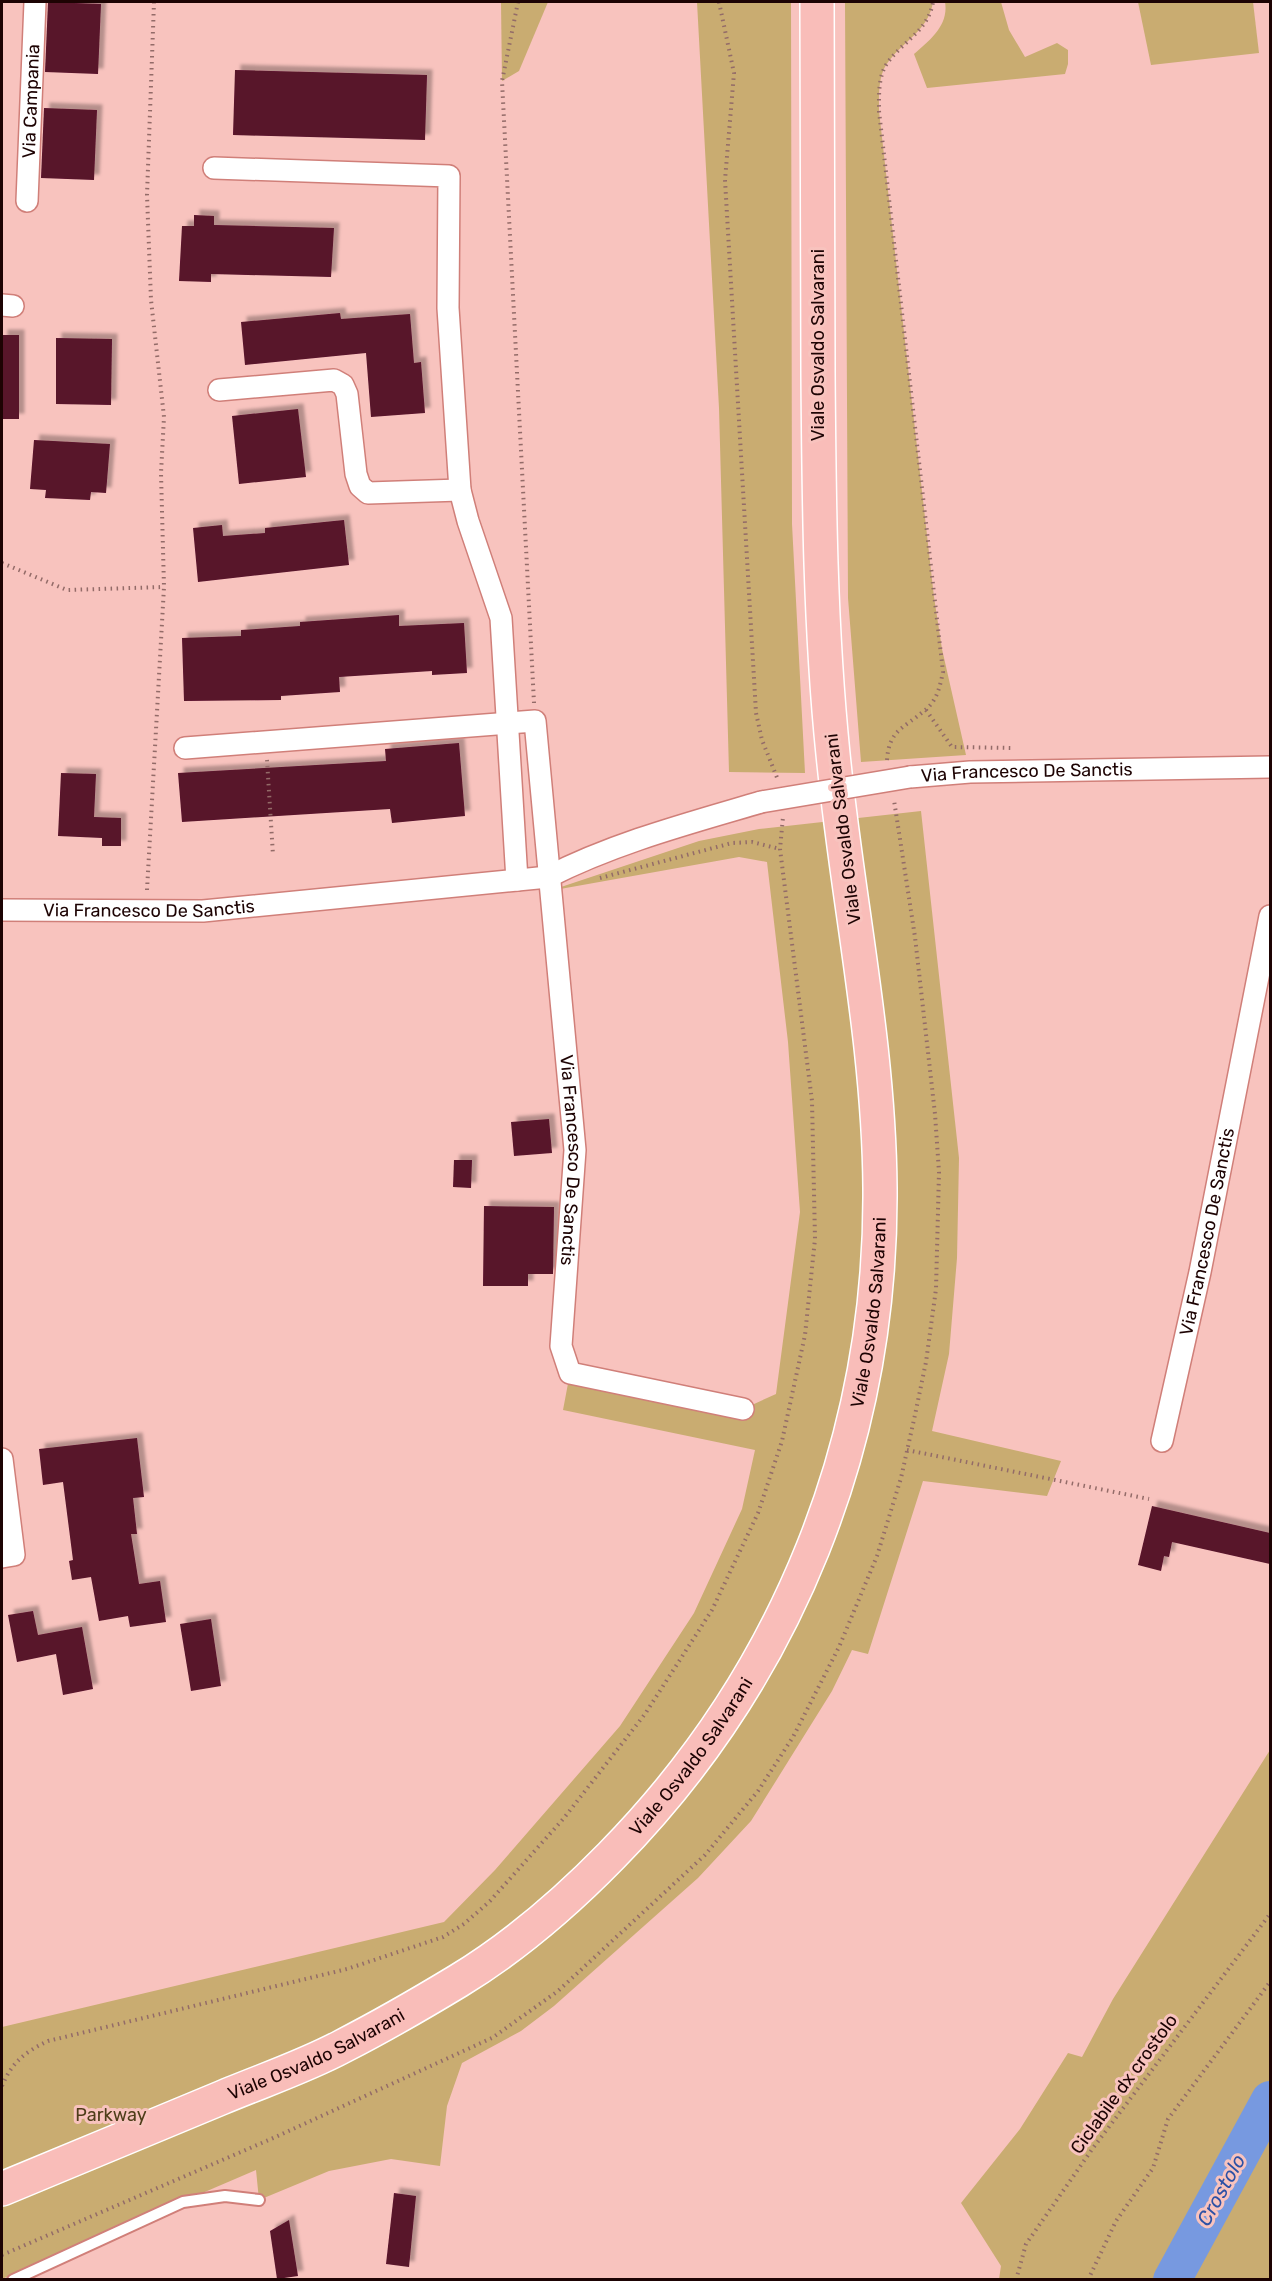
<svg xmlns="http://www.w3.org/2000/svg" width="1272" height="2281" viewBox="0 0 1272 2281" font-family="Rubik,sans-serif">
<defs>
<filter id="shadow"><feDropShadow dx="5.5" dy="-5.5" stdDeviation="1.5" flood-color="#0004"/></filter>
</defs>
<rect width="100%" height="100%" fill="#f8c3be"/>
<g fill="#c9ac71">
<polygon points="501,2 548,2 519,71 502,81"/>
<polygon points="697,2 791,2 792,524 805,773 729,772 719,408"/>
<path d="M845,2H933C928,32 902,41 886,65C878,78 879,97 879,111L934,597L942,649L966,755L861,762L848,598Z"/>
<path d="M945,2H1001L1009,30L1025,57L1057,43L1068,50V64L1065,74L927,88L914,54C930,40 949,25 945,2Z"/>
<polygon points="1138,2 1253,2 1259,53 1151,65"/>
<polygon points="921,811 959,1158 957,1258 949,1354 932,1431 1061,1461 1047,1496 923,1481 868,1654 852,1650 832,1691 751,1821 698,1878 554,2006 521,2031 462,2063 447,2106 440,2166 391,2159 329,2171 259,2200 256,2170 2,2279 2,2027 444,1922 495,1870 620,1726 694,1613 742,1509 755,1450 563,1410 570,1373 743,1409 776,1394 800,1212 788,1042 767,862 739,857 549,891 699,841 759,829"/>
<polygon points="1270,1750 1270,2279 999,2279 1001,2266 961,2203 1020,2129 1068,2053 1082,2057 1113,1999"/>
</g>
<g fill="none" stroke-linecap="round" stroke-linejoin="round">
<polyline stroke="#7799e0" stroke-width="38" points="1172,2280 1270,2100"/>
</g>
<g fill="#58132b" filter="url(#shadow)">
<polygon points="48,2 101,4 98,74 45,72"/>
<polygon points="235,70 427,75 425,140 233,135"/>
<polygon points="44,108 97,110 94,180 41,178"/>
<polygon points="194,215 214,216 214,225 334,228 331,277 211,274 211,282 179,281 182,226 194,226"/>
<polygon points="340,313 341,319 410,314 414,363 421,362 425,413 371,417 366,353 245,365 241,322"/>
<rect x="2" y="335" width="17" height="84"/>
<polygon points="56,338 112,339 111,405 56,404"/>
<polygon points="298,409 306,477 239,484 232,416"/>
<polygon points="34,440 110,444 106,493 91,492 90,500 67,499 45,498 46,490 30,489"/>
<polygon points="344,520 349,565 198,582 193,528 222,525 223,536 265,533 265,528"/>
<polygon points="399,615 399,626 464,623 467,673 432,675 432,671 339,677 340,692 281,696 281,700 184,701 182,638 241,636 241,630 300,626 300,622"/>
<polygon points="459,743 465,816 392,823 390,809 182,822 178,773 386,761 385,749"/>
<polygon points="61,773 96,774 94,817 121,818 121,846 102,846 102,838 58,836"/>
<polygon points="549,1119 552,1153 514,1156 511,1122"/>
<polygon points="454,1160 472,1160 471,1188 453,1187"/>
<polygon points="484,1206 554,1207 553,1274 528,1274 528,1286 483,1286"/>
<polygon points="137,1438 144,1497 133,1498 137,1534 131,1534 139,1584 160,1581 166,1622 130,1627 128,1616 99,1621 91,1577 72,1580 69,1561 73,1560 63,1482 43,1485 39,1449"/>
<polygon points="1152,1506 1270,1533 1270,1564 1172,1542 1169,1557 1164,1556 1161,1571 1138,1565"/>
<polygon points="33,1611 38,1635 82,1627 93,1689 63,1695 56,1654 17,1662 8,1615"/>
<polygon points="211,1619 221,1686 191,1691 180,1624"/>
<polygon points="394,2193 416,2196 409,2267 386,2264"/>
<polygon points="289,2220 298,2276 277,2279 270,2231"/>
</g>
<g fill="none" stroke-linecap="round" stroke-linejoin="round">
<g stroke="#d07f79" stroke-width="14">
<polyline id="service" points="13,2280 183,2202 225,2196 259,2200"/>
</g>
<g stroke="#d07f79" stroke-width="24">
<g id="minor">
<polyline points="214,168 449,176 448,308 460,490 468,521 501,618 517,880"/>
<path id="s1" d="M27,201L35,2"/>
<polyline points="2,305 13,306"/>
<polyline points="219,390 334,380 343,385 347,394 356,474 360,486 368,493 460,490"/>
<path id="s2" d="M185,748L535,721L575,1150L561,1346L570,1373L743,1409"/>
<path id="s3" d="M910,777L970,772L1270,767"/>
<path id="s4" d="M2,910L203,911L548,877C614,843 690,823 761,802"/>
<path id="s5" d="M1162,1441L1200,1272L1270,916"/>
<polyline points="2,1459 14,1555 2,1557"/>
</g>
</g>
<g stroke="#fff" stroke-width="36">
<g id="primary">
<path id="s6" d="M2,2189C75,2159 148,2128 221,2098C261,2081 304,2067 343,2046C382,2026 420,2004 458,1981C514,1947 565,1903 611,1856C788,1676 882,1440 880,1188C879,1042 847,898 833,754C820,627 819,499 818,372C818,248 818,125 817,2"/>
</g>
</g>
<g stroke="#936b68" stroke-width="4" stroke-dasharray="1.5 4.5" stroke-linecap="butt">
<polyline points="518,2 502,81 534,703"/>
<polyline points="719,2 734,73 725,180 756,713 762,740 778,780"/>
<polyline points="2,563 67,590 164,587"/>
<polyline points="926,710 952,747 1014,748"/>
<polyline points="267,760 273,855"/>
<path d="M887,760C889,729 905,728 925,710C937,701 940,686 943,672L879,111C879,97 878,78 886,65C902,41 928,32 933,2"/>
<polyline points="600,878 732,843 752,842 780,849"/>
<polyline points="147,890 164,587 161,473 164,417 151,300 147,195 154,2"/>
<polyline points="907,1450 1149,1499"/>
<path d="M2,2086C12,2062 25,2052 48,2041L347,1969L443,1937L464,1924L490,1901L564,1818L645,1714L712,1610L758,1513L782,1441L805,1335L815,1239L812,1101L780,849L783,817"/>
<polyline points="2,2255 271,2139 492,2038 558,1991 705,1855 758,1791 793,1737 839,1647 877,1556 901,1478 915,1415 926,1362 936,1289 939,1172 935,1114 915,937 894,800"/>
<polyline points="1016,2280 1026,2244 1093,2148 1270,1914"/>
<polyline points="1088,2280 1116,2221 1153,2168 1168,2119 1270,1982"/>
</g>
<use href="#service" stroke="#fff" stroke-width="10"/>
<use href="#minor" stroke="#fff" stroke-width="21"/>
<use href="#primary" stroke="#f9bdb9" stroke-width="33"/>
<g stroke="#d07f79" stroke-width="24" stroke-linecap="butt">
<polyline id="minor-bridge" points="761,802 910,777"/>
</g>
<use href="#minor-bridge" stroke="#fff" stroke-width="21"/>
</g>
<g text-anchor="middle" stroke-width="6" stroke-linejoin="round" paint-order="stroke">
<g font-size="18" fill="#1d0303" stroke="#f8c3be">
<text dy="6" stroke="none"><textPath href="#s1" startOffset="100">Via Campania</textPath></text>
<text transform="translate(818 345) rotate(-90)" y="6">Viale Osvaldo Salvarani</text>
<text dy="6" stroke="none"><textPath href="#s3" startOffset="117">Via Francesco De Sanctis</textPath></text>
<text transform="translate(843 829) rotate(-97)" y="6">Viale Osvaldo Salvarani</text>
<text dy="6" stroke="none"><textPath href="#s4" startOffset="147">Via Francesco De Sanctis</textPath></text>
<text dy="6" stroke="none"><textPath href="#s2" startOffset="792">Via Francesco De Sanctis</textPath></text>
<text dy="6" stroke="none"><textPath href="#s5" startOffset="214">Via Francesco De Sanctis</textPath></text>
<text dy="6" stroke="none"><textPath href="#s6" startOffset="1314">Viale Osvaldo Salvarani</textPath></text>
<text dy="6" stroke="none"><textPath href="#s6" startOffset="828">Viale Osvaldo Salvarani</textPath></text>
<text dy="6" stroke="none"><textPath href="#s6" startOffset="342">Viale Osvaldo Salvarani</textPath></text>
<text transform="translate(1124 2084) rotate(-54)" y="6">Ciclabile dx crostolo</text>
</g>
<g font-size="18" fill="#4e3d19" stroke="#f8c3be">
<text x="111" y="2121">Parkway</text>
</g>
<g font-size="20" font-style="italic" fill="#2d51a5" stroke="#f8c3be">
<text transform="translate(1221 2190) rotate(-61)" y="7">Crostolo</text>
</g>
</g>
<rect width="1272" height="2281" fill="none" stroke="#1d0303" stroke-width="6"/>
</svg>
